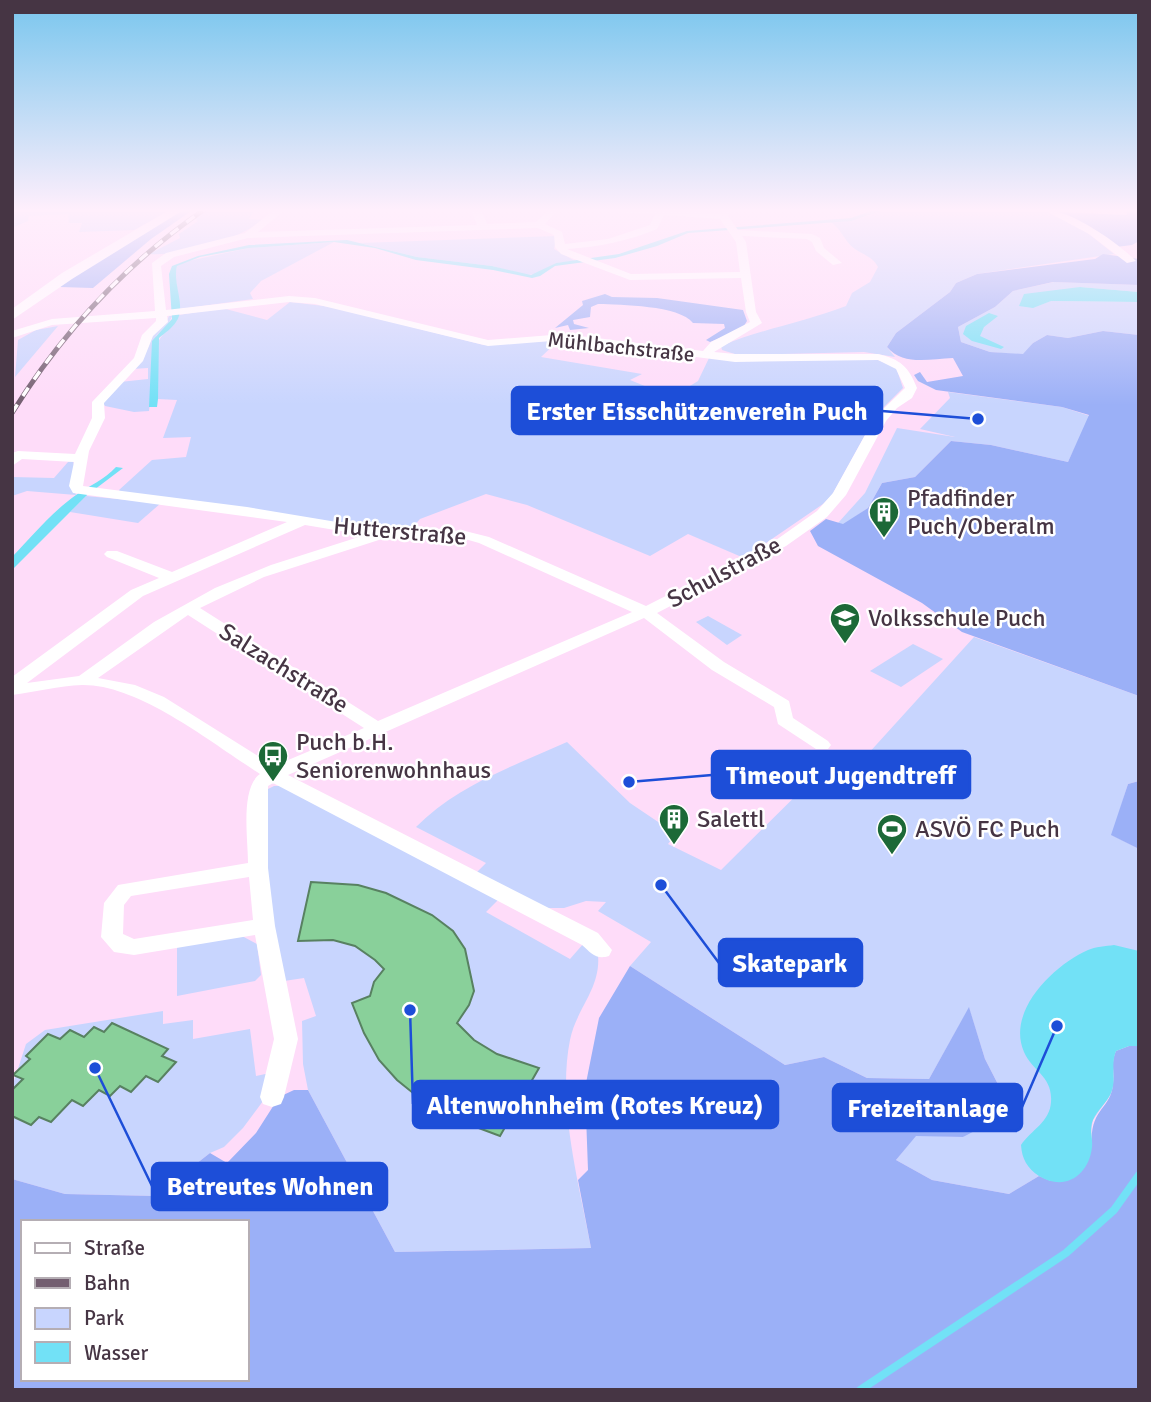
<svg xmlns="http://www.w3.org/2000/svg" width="1151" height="1402" viewBox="0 0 1151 1402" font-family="Signika,sans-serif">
<rect width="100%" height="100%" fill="#fedcf9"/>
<g fill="#c8d5fe">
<polygon points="12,209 173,209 134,230 79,232 82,223 69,223 68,214 29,216 28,221 14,227 12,235"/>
<path d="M209,209L227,211L255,209L249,219L263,220C234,241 185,256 149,254L180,238L179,234L198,221L195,218Z"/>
<path d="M1043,209L1085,231L1114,254L977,274L956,283L950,292L896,333L887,347L895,357L864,352L738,355L722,350L721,346C761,329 805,322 846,306L852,293L870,282L878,267C873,257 864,255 855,249C844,241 843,231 831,222L862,218L888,209Z"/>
<polygon points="557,236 554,249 575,261 556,263 535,274 527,275 492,266 417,257 360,243"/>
<polygon points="334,242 261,281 250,293 253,299 180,309 175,274 177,266 184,262 249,248"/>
<polygon points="1054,282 1139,285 1139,292 1080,287 1033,308 1050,301 1139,302 1139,335 1103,331 1068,338 1047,335 1033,343 1024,355 990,352 961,342 958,327 995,307 1013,291"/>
<path d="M290,302L332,307L484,345L559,340L541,357L642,374L630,380L672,397L698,381L709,358L878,360L896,367L903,388L876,415L832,495L823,504L744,558L688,534L650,556L527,505L486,494L420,519L409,531L383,530L121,493L119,490L152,460L186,457L191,437L163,438L177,400L158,399L157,345C161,332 175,327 179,315L222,308L267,320Z"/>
<path d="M169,316H172L168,325L156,336L149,411L134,412L105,406L103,403L120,382L148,379V368L132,369C149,353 142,356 150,339C155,330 165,327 169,316Z"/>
<polygon points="58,326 15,377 18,340 36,330"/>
<polygon points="948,392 1062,407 1090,416 1068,462 991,445 951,441 915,477 882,483 868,508 843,525 838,523 865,493 897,428 955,437 920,429 950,398"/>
<path d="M73,461C77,473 71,484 76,495L27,491L12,496V477L54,478L68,462Z"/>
<polygon points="86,496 161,503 138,523 70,512"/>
<polygon points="708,616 742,635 727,645 696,622"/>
<path d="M974,637L1139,696V781L1128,784L1112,835L1139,849V1046H1129L1116,1051L1111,1062L1114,1083L1111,1094L1093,1120L1091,1131L1051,1181L1039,1176L1009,1194L932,1180L896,1160L916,1135L963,1137L1004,1096L985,1059L969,1008L929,1079L867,1078L824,1057L785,1065L630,966L651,942L598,911L606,902L586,901L564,908H546L476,873L486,863L416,827C457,785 514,766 567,742L630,803L676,834L668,844L721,870L836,756L857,766Z"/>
<polygon points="913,644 943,659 901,687 870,671"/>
<path d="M274,786H280L500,898L486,912L570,959L584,943L598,955C601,989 576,1009 570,1040C557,1105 579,1183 591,1248L395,1252L308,1090L303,1064L302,1021L316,1016L304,978L284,981L270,919L264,806L268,789Z"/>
<polygon points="242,936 257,944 261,975 255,981 177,996 177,947"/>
<polygon points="163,1011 163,1024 193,1020 193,1039 250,1029 256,1076 270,1073 263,1101 243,1128 224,1147 210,1153 155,1196 65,1194 12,1179 12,1087 26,1044 45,1030"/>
</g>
<g fill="#9bb0f7" fill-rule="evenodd">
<polygon points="184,209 194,209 151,239 93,288 60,287 72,276"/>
<polygon points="1126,209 1139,209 1139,241 1132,245 1116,247 1056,212 1127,215"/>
<path d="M1103,254L1139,259V285L1053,282L1013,291L995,307L958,327L961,342L990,352L1023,354L1033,343L1047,335L1068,338L1103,331L1139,335V696L962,632L922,603L818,546L810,531L826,519L843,524L868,508L882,483L915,477L951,441L991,445L1068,462L1089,415L1062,407L936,390L918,381L914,375L920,372L927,382L963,376L953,358C929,359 903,366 887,347L896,333L950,292L956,283L977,274L1095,259Z"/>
<path d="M605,294L612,297L657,298L743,310L747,321L742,329L710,342L706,340L725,328L724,324L693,323C679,305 621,305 598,304L591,307L590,317L573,320L574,324L589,328L570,330L568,325L555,328L583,305L582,301Z"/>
<polygon points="1139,781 1139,849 1111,835 1128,784"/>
<path d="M630,966L785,1065L824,1057L867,1078L929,1079L969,1007L985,1059L1004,1096L994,1121L963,1137L916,1136L896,1160L932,1180L1009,1194L1039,1176L1051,1181L1092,1146C1089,1108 1111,1110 1113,1084C1115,1071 1110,1064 1116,1051L1129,1046H1139V1390H12V1179L65,1194L155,1196L210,1153L227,1163L256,1133L279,1097L294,1090H308L395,1252L591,1248L578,1180L588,1170L585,1088L599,1018ZM23,1222H247V1379H23Z"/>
</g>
<g fill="#72e1f6">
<path d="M876,209H888L851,221L688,233L657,246L615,258L555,266L540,276L532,278L493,270L416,260L375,248L334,242L249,248L200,257L177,266C172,283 187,307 176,322C172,328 165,333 159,338L158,399L157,407H149L152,341L172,319L169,274L172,266L198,256L249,245L347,240L417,257L492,266L531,275L556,263L619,254L687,231L851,218Z"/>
<polygon points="1080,287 1139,292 1139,302 1051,301 1033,308 1019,306 1024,294"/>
<polygon points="989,313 998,316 984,327 980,336 1004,347 1001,349 972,341 963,334 966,326"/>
<path d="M116,467L123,468L86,496L12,570V557C32,536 52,512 76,495C90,485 104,480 116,467Z"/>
<path d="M1114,945L1139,951V1046H1129L1116,1051C1110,1066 1117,1079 1111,1093C1107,1103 1097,1110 1093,1120C1089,1129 1093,1137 1092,1147C1089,1175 1065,1192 1039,1176C1027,1168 1022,1159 1021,1145C1031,1130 1050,1122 1051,1102C1053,1076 1032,1071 1024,1052C1006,1011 1054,965 1088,950C1095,947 1106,946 1114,945Z"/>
</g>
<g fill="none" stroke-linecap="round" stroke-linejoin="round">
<polyline stroke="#72e1f6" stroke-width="8" points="860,1390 1066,1253 1114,1210 1139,1175"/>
</g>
<g fill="#89d09a" stroke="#588161" stroke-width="2">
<polygon points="311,882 358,885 386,893 432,915 453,931 465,949 474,991 469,1005 457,1023 474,1040 497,1054 539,1068 500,1136 468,1124 418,1097 397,1080 379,1060 364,1033 352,1003 370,996 374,982 384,969 375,960 355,946 333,940 298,941"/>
<polygon points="112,1023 168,1049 162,1056 176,1062 158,1082 146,1076 131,1092 120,1086 110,1096 99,1090 83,1106 72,1100 51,1122 39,1117 31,1125 12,1116 12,1090 23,1079 13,1075 30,1059 26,1056 48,1034 60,1039 70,1030 84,1037 94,1027 104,1032"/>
</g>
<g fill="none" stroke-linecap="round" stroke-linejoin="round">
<g fill="#fff" fill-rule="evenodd">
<path d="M275,209H286L258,232L477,225L471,209H481L487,224L536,222L549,209H559L545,224L562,232L565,244L608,239L650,225L655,214L613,212L608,209L720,213L723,209H733L728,216L738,230L812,234L820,238L824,248L842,263L833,265L816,251L812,242L807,239L742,236L746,242L756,312L762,323L714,352L735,354H878C900,359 909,367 917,388L912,398L897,408L886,421L846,495L827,517L786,546L657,613L724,662L789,701L793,718L828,741L831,745L828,749H816L778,724L774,707L712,670L644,618L288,775L598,933L612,950L609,956C596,960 591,953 582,945L273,783L268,786V868L275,926L298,1039L284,1097L281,1104L272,1107L263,1104L260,1097L274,1039L255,935L134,955L114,952L101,937L104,903L118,885L248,863C248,839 240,788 260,774C213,744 139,684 82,685C59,686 35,692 12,695V677L131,590L159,578L107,557L104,554L107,551H117L172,572L287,522L73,493L69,486L74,462L22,459L12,466V453L18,451L75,454L92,418V402L134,358L142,335L156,321V318L52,325L12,338V331L52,319L155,311L152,263L166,253L245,233ZM664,215L720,219L736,242L740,272L631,274L567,249C599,247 628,241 657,229ZM538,228L554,235L555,247L561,254L630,280L741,278L746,312L750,322L711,342L703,351L564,334L488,340L315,298L289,296L166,310L161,266L174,257L248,238ZM289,302L315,304L488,346L564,340L735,362L878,360L896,369L905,388L875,417L833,493L817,511L776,540L646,606L489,537L465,531L385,530L247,507L83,486L89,451L105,418L104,403L143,361L153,336L168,322L167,316ZM305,525L365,535L271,565L215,588L154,622L79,676L27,683L143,596ZM385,538L465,539L479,543L632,612L378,721L200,608L264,577ZM188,615L364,728L274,766L164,697L135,685L98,678ZM249,877L253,920L134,939L123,934L124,905L131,896Z"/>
<path d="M1042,209C1070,209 1117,242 1136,261L1127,263L1089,234Z"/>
</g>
<polygon fill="#fff" fill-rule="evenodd" points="171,209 185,209 72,279 12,320 12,309 62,273"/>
<g stroke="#735e70" stroke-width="5">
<path id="rail" d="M12,413C63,331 125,264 205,209"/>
</g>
<use href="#rail" stroke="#fff" stroke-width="3.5" stroke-dasharray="10" stroke-linecap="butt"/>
</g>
<linearGradient id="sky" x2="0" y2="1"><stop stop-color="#79c6ee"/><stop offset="0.52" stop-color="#ffeffc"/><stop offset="1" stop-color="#ffeffc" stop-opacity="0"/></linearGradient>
<rect width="1151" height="405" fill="url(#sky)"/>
<defs>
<g id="building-pin" transform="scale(1.575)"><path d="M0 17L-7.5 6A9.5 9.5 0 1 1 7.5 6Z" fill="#1c6937" stroke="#fff"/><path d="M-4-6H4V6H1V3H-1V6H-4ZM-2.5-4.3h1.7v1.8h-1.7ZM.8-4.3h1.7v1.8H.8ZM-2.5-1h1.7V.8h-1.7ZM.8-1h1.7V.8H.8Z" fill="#fff"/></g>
<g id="school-pin" transform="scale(1.575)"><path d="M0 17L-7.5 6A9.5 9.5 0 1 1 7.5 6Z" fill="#1c6937" stroke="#fff"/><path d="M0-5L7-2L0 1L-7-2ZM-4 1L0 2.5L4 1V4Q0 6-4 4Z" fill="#fff"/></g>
<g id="bus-pin" transform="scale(1.575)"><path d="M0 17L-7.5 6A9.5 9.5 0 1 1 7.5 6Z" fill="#1c6937" stroke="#fff"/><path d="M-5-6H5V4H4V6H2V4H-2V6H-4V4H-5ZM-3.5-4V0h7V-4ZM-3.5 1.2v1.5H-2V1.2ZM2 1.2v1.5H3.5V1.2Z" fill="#fff"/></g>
<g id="stadium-pin" transform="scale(1.575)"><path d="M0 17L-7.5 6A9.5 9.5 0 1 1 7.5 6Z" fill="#1c6937" stroke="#fff"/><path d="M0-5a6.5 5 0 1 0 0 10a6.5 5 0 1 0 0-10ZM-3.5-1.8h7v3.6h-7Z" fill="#fff"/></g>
</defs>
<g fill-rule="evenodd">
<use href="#building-pin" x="884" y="512"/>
<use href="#school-pin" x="845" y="618"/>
<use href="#bus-pin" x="273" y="756"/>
<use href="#building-pin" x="674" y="819"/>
<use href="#stadium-pin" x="892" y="829"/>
</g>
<g text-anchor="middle" stroke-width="5" stroke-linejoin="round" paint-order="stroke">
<g font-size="21" fill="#463544" stroke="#fff">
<text transform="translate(621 347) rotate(6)" y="7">Mühlbachstraße</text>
</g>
<g font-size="24" fill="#463544" stroke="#fff" text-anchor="start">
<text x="907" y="506">Pfadfinder<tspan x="907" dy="28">Puch/Oberalm</tspan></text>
<text x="868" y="626">Volksschule Puch</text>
<text x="296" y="750">Puch b.H.<tspan x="296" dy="28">Seniorenwohnhaus</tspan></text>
<text x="697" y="827">Salettl</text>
<text x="915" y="837">ASVÖ FC Puch</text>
</g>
<g font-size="24" fill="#463544" stroke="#fff">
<text transform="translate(400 531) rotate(5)" y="8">Hutterstraße</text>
<text transform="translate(724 572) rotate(-28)" y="8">Schulstraße</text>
<text transform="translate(284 668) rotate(32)" y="8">Salzachstraße</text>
</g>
</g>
<path fill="none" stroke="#1d4ed8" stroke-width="2.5" d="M978 419L882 411M629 782L712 775M661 885L719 963M410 1010L413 1104M1057 1026L1022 1107M95 1068L152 1186"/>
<g fill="#1d4ed8" stroke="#fff" stroke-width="2.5">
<circle cx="978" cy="419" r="7"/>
<circle cx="629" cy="782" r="7"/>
<circle cx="661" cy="885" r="7"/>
<circle cx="410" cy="1010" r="7"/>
<circle cx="1057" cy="1026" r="7"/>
<circle cx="95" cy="1068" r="7"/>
</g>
<g fill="#1d4ed8" stroke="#1d4ed8" stroke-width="2.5">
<rect x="512" y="387" width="370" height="47" rx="7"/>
<rect x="712" y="751" width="258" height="47" rx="7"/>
<rect x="719" y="939" width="143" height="47" rx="7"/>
<rect x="413" y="1081" width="365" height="47" rx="7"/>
<rect x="833" y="1084" width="189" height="47" rx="7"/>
<rect x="152" y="1163" width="235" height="47" rx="7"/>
</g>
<g font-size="26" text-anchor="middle" font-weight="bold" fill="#fff">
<text x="697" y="420">Erster Eisschützenverein Puch</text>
<text x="841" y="784">Timeout Jugendtreff</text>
<text x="790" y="972">Skatepark</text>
<text x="595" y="1114">Altenwohnheim (Rotes Kreuz)</text>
<text x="928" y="1117">Freizeitanlage</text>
<text x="270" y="1195">Betreutes Wohnen</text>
</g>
<rect width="1151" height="1402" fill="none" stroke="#463544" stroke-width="28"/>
<rect x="21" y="1220" width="228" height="161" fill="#ffffff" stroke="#b5aeb4" stroke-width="2"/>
<rect x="35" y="1243" width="35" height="10" fill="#ffffff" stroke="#b5aeb4" stroke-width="2"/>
<text x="84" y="1255" font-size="21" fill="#463544">Straße</text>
<rect x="35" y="1278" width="35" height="10" fill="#735e70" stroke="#b5aeb4" stroke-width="2"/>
<text x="84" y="1290" font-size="21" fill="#463544">Bahn</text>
<rect x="35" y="1308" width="35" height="21" fill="#c8d5fe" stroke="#b5aeb4" stroke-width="2"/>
<text x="84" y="1325" font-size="21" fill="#463544">Park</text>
<rect x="35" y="1342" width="35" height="21" fill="#72e1f6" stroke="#b5aeb4" stroke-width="2"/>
<text x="84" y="1360" font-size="21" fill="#463544">Wasser</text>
</svg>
